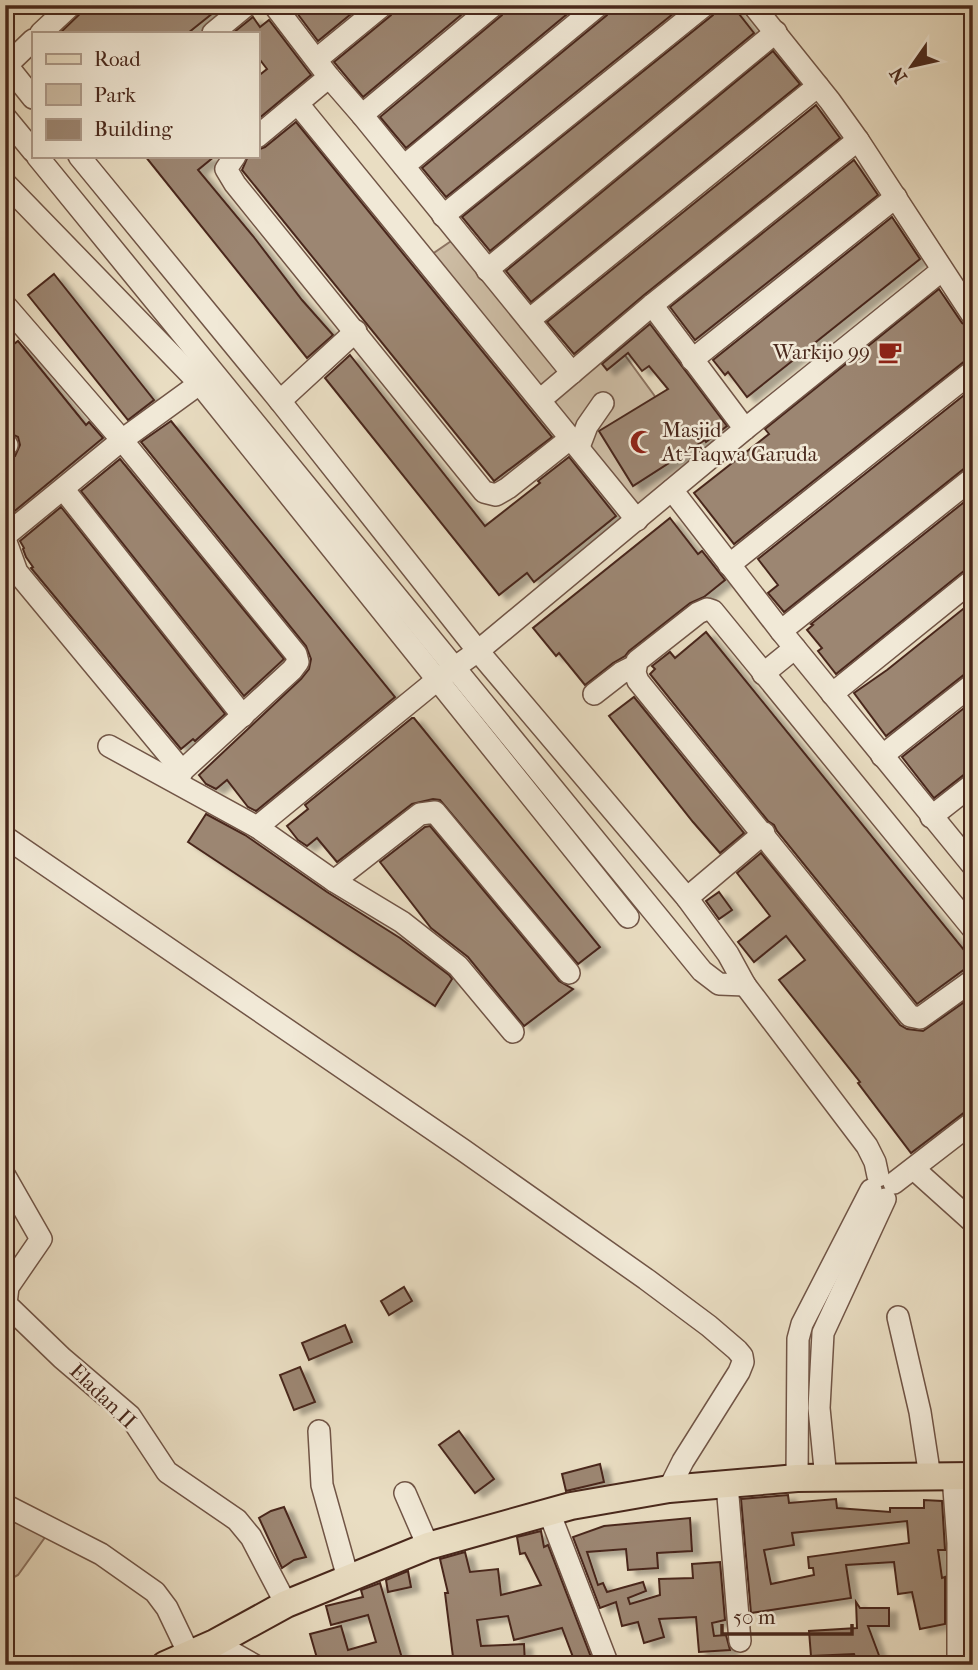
<svg xmlns="http://www.w3.org/2000/svg" width="978" height="1670" viewBox="0 0 978 1670" font-family="'IM FELL French Canon',serif">
<defs>
<filter id="shadow"><feDropShadow dx="8" dy="4.5" stdDeviation="2" flood-color="#0004"/></filter>
</defs>
<rect width="100%" height="100%" fill="#e9ddc2"/>
<filter id="stains"><feTurbulence type="fractalNoise" baseFrequency=".00286" numOctaves="4"/><feColorMatrix values="0 0 0 0 .2 0 0 0 0 .09 0 0 0 0 .02 0 0 0 .5 -.17"/></filter>
<radialGradient id="worn" r=".72"><stop offset=".6" stop-color="#630" stop-opacity="0"/><stop offset="1" stop-color="#630" stop-opacity=".3"/></radialGradient>
<g fill="#cebea6" stroke="#8c7361" stroke-width="2">
<polygon points="457,237 570,374 538,398 425,259"/>
<polygon points="616,343 654,395 695,467 638,511 545,399"/>
<polygon points="5,1517 46,1536 18,1575 5,1582"/>
</g>
<g fill="#9c8672" stroke="#49281c" stroke-width="2" fill-rule="evenodd" filter="url(#shadow)">
<polygon points="89,5 223,5 188,33 60,33"/>
<polygon points="291,5 362,5 318,41"/>
<polygon points="396,5 473,5 363,97 334,62 391,15"/>
<polygon points="507,5 578,5 406,148 380,117 502,15"/>
<polygon points="612,5 684,5 446,197 422,168 607,15"/>
<polygon points="718,5 732,5 754,33 490,251 462,217 713,15"/>
<polygon points="253,17 260,27 269,20 311,75 257,120 257,77 267,69 257,56 257,33 233,33"/>
<polygon points="773,51 800,84 531,302 506,271"/>
<polygon points="816,105 840,138 644,295 574,354 547,322"/>
<polygon points="296,122 552,437 494,481 242,170 248,156 257,156 257,150 265,147"/>
<polygon points="145,156 215,156 198,170 253,236 302,300 333,335 307,358"/>
<polygon points="854,160 878,195 695,340 670,307"/>
<polygon points="892,217 920,259 747,397 728,372 725,375 713,360"/>
<polygon points="54,274 154,400 128,420 28,295"/>
<polygon points="939,289 962,323 973,329 973,358 965,361 734,544 694,493 769,434 765,429"/>
<polygon points="650,324 727,426 706,442 705,440 633,486 599,431 668,389 649,366 642,371 628,353 607,370 602,364"/>
<polygon points="18,341 86,425 89,422 103,438 5,519 5,458 15,456 20,445 18,437 5,431 5,351"/>
<polygon points="350,355 485,526 540,483 538,481 569,457 616,516 534,582 527,573 499,595 325,378"/>
<polygon points="973,388 973,465 965,468 784,612 768,593 778,585 758,559"/>
<polygon points="171,421 395,697 256,811 248,807 227,780 216,789 206,784 199,775 301,679 309,669 311,659 306,646 141,442"/>
<polygon points="120,459 284,659 244,696 81,491"/>
<polygon points="973,495 973,566 965,570 836,674 818,651 822,648 807,630 813,625 811,624"/>
<polygon points="61,507 225,714 195,741 193,739 181,749 31,568 33,567 26,557 23,549 24,548 20,541"/>
<polygon points="670,518 698,554 702,551 725,580 704,597 690,603 629,651 625,656 613,663 585,685 559,653 556,656 533,628"/>
<polygon points="973,601 973,671 965,674 886,736 854,693 887,670"/>
<polygon points="706,632 973,961 973,967 965,969 917,1004 777,831 774,825 768,821 650,674 655,669 652,666 670,652 675,658"/>
<polygon points="634,697 744,833 720,853 693,822 609,716"/>
<polygon points="973,701 973,771 965,774 934,798 902,757"/>
<polygon points="412,718 414,718 600,947 578,964 440,800 433,799 412,804 337,862 317,838 307,846 298,840 287,826 308,809 305,805"/>
<polygon points="206,814 245,835 327,892 400,938 449,975 452,979 435,1006 188,842"/>
<polygon points="430,826 559,981 573,989 524,1026 468,957 431,928 380,862 425,827"/>
<polygon points="761,853 900,1025 907,1029 923,1031 973,996 973,1109 965,1112 911,1153 858,1083 860,1082 779,980 805,960 786,936 754,962 738,942 770,916 737,873"/>
<polygon points="719,892 732,910 719,919 706,901"/>
<polygon points="404,1287 412,1301 389,1315 381,1301"/>
<polygon points="345,1325 352,1342 309,1360 302,1343"/>
<polygon points="300,1367 315,1402 294,1410 280,1375"/>
<polygon points="459,1431 494,1479 475,1493 439,1445"/>
<polygon points="600,1464 604,1482 566,1491 562,1474"/>
<path d="M788,1495L789,1503L836,1499L837,1508L890,1512V1508H924V1500L942,1501L945,1550H938L942,1578L945,1577V1624L920,1629L912,1592L898,1594L894,1562L846,1565L851,1598L751,1613L741,1499ZM907,1521L909,1543L808,1557L809,1568H813L814,1575L771,1584L764,1550L794,1545L792,1533Z"/>
<polygon points="284,1507 306,1557 294,1560 282,1568 259,1518 271,1511"/>
<polygon points="968,1507 973,1507 973,1546 971,1546"/>
<polygon points="690,1518 692,1551 657,1553 658,1568 628,1570 626,1549 587,1552 598,1585 603,1583 607,1592 643,1582 646,1591 628,1598 630,1604 660,1595 659,1579 693,1578 692,1564 720,1562 725,1620 712,1623 714,1636 726,1635 730,1650 699,1652 696,1617 659,1619 664,1637 644,1643 638,1622 622,1626 616,1602 600,1608 573,1537 604,1526"/>
<polygon points="541,1531 544,1547 548,1545 594,1665 576,1665 562,1628 514,1640 508,1616 477,1620 481,1646 524,1644 525,1665 454,1665 445,1593 448,1593 440,1559 465,1552 470,1572 498,1569 501,1595 541,1585 525,1553 520,1554 517,1537"/>
<polygon points="408,1571 411,1587 388,1592 386,1580"/>
<polygon points="380,1583 404,1665 349,1665 347,1659 332,1665 319,1665 310,1634 341,1626 348,1650 376,1642 368,1615 331,1625 326,1606 363,1597 361,1590"/>
<polygon points="856,1602 860,1608 889,1608 889,1626 868,1626 880,1658 858,1665 854,1654 811,1656 809,1631 857,1628"/>
</g>
<g fill="none" stroke-linecap="round" stroke-linejoin="round">
<g stroke="#715546" stroke-width="24">
<g id="minor">
<polyline points="274,5 329,77 362,115 572,373"/>
<polyline points="753,5 830,101 858,140 973,316"/>
<polyline points="41,33 71,5"/>
<polyline points="213,33 247,5"/>
<polyline points="317,59 383,5"/>
<polyline points="5,63 33,98"/>
<polyline points="7,65 33,40"/>
<polyline points="298,104 637,520"/>
<polyline points="362,115 494,5"/>
<polyline points="5,117 33,151"/>
<polyline points="257,137 329,77"/>
<polyline points="37,156 702,971 719,984 745,985"/>
<polyline points="79,156 280,401 478,651 687,898 728,954 745,985 867,1146 875,1162 878,1176"/>
<polyline points="235,156 226,169 235,184 484,492 496,495 508,488 571,438"/>
<polyline points="404,166 599,5"/>
<polyline points="5,183 199,383 628,917"/>
<polyline points="443,216 705,5"/>
<polyline points="487,270 776,32"/>
<polyline points="5,305 122,440 296,654 298,662 292,670 182,771"/>
<polyline points="652,305 745,429"/>
<polyline points="529,320 818,86"/>
<polyline points="692,360 896,197"/>
<polyline points="540,400 652,305 858,140"/>
<polyline points="280,401 356,331"/>
<polyline points="5,444 7,445"/>
<polyline points="579,447 587,426 603,403"/>
<polyline points="64,490 243,716"/>
<polyline points="672,490 781,631 973,866"/>
<polyline points="5,536 122,440 210,376"/>
<polyline points="5,539 17,572 182,771 178,783"/>
<polyline points="729,565 973,371"/>
<polyline points="781,631 973,478"/>
<polyline points="763,674 795,648"/>
<polyline points="594,694 621,673 635,666"/>
<polyline points="832,694 973,580"/>
<polyline points="109,746 257,827 334,881 402,922 458,966 513,1032"/>
<polyline points="882,756 973,684"/>
<polyline points="931,817 973,784"/>
<polyline points="257,827 437,680 478,651 745,429 941,271"/>
<polyline points="5,837 463,1150 646,1279 709,1326 737,1350 742,1356 743,1362 739,1372 683,1461 669,1489"/>
<polyline points="334,881 420,814 435,812 569,973"/>
<polyline points="687,898 764,833"/>
<polyline points="973,929 713,611 707,609 698,613 637,661 635,673 638,681 910,1016 920,1018 973,980"/>
<polyline points="914,1169 973,1222"/>
<polyline points="5,1176 41,1239 8,1287 6,1304 62,1358 130,1416 167,1472 237,1520 251,1537 286,1604"/>
<polyline points="894,1183 973,1122"/>
<polyline points="898,1317 920,1412 930,1477"/>
<polyline points="319,1431 322,1485 348,1578"/>
<polyline points="953,1476 958,1543 958,1665"/>
<polyline points="797,1478 798,1339 802,1324 871,1190"/>
<polyline points="826,1479 819,1408 823,1333 885,1199"/>
<polyline points="727,1484 740,1641"/>
<polyline points="405,1493 428,1546"/>
<polyline points="5,1505 101,1554 155,1592 167,1608 189,1654"/>
<polyline points="549,1512 608,1665"/>
<polyline points="215,1643 254,1665"/>
</g>
</g>
<g stroke="#49281c" stroke-width="30">
<polyline id="major" points="165,1665 215,1643 286,1604 428,1546 571,1506 669,1489 727,1484 797,1478 973,1476"/>
</g>
<use href="#minor" stroke="#f1e9d7" stroke-width="21"/>
<use href="#major" stroke="#e9ddc2" stroke-width="26"/>
</g>
<defs>
<g id="cafe-bare" transform="scale(1.89)"><path d="M-5.5-4.5H6V0H3Q3 3.5 0 3.5H-2.5Q-5.5 3.5-5.5 0ZM3-3.2v2h1.7v-2ZM-6 4.5H4V6H-6Z" fill="#8f2418" stroke="#f1e9d7" stroke-width="2.5" paint-order="stroke"/></g>
<g id="mosque-bare" transform="scale(1.89)"><path d="M3.5-4.9A6 6 0 1 0 3.5 4.9A5 5 0 1 1 3.5-4.9Z" fill="#8f2418" stroke="#f1e9d7" stroke-width="2.5" paint-order="stroke"/></g>
</defs>
<g fill-rule="evenodd">
<use href="#cafe-bare" x="890" y="352"/>
<use href="#mosque-bare" x="642" y="442"/>
</g>
<g text-anchor="middle" stroke-width="5" stroke-linejoin="round" paint-order="stroke">
<g font-size="21" fill="#49281c" stroke="#f1e9d7" text-anchor="end">
<text x="870" y="359">Warkijo 99</text>
<text x="662" y="437" text-anchor="start">Masjid<tspan x="662" dy="24">At-Taqwa Garuda</tspan></text>
</g>
<g font-size="21" fill="#49281c" stroke="#f1e9d7">
<text transform="translate(103 1396) rotate(44)" y="7">Eladan II</text>
</g>
</g>
<rect width="978" height="1670" fill="none" stroke="#e9ddc2" stroke-width="28"/>
<rect x="7" y="7" width="964" height="1656" fill="none" stroke="#49281c" stroke-width="3.5"/>
<rect x="14" y="14" width="950" height="1642" fill="none" stroke="#49281c" stroke-width="2"/>
<rect x="32" y="32" width="228" height="126" fill="#f1e9d7" stroke="#ae9c8c" stroke-width="2"/>
<rect x="46" y="54" width="35" height="10" fill="#e9ddc2" stroke="#ae9c8c" stroke-width="2"/>
<text x="94" y="66" font-size="21" fill="#49281c">Road</text>
<rect x="46" y="84" width="35" height="21" fill="#cebea6" stroke="#ae9c8c" stroke-width="2"/>
<text x="94" y="102" font-size="21" fill="#49281c">Park</text>
<rect x="46" y="119" width="35" height="21" fill="#9c8672" stroke="#ae9c8c" stroke-width="2"/>
<text x="94" y="136" font-size="21" fill="#49281c">Building</text>
<g transform="translate(912 66) rotate(236)" stroke="#f1e9d7" stroke-width="5" paint-order="stroke">
<path d="M0-5L12 26L0 18L-12 26Z" fill="#49281c"/>
<text y="-10" font-size="19" font-weight="bold" text-anchor="middle" fill="#49281c">N</text>
</g>
<path d="M722 1624v10h130v-10" fill="none" stroke="#49281c" stroke-width="3.5"/>
<text x="733" y="1624" font-size="21" fill="#49281c" stroke="#f1e9d7" stroke-width="5" paint-order="stroke">50 m</text>
<rect width="100%" height="100%" filter="url(#stains)"/>
<rect width="100%" height="100%" fill="url(#worn)"/>
</svg>
